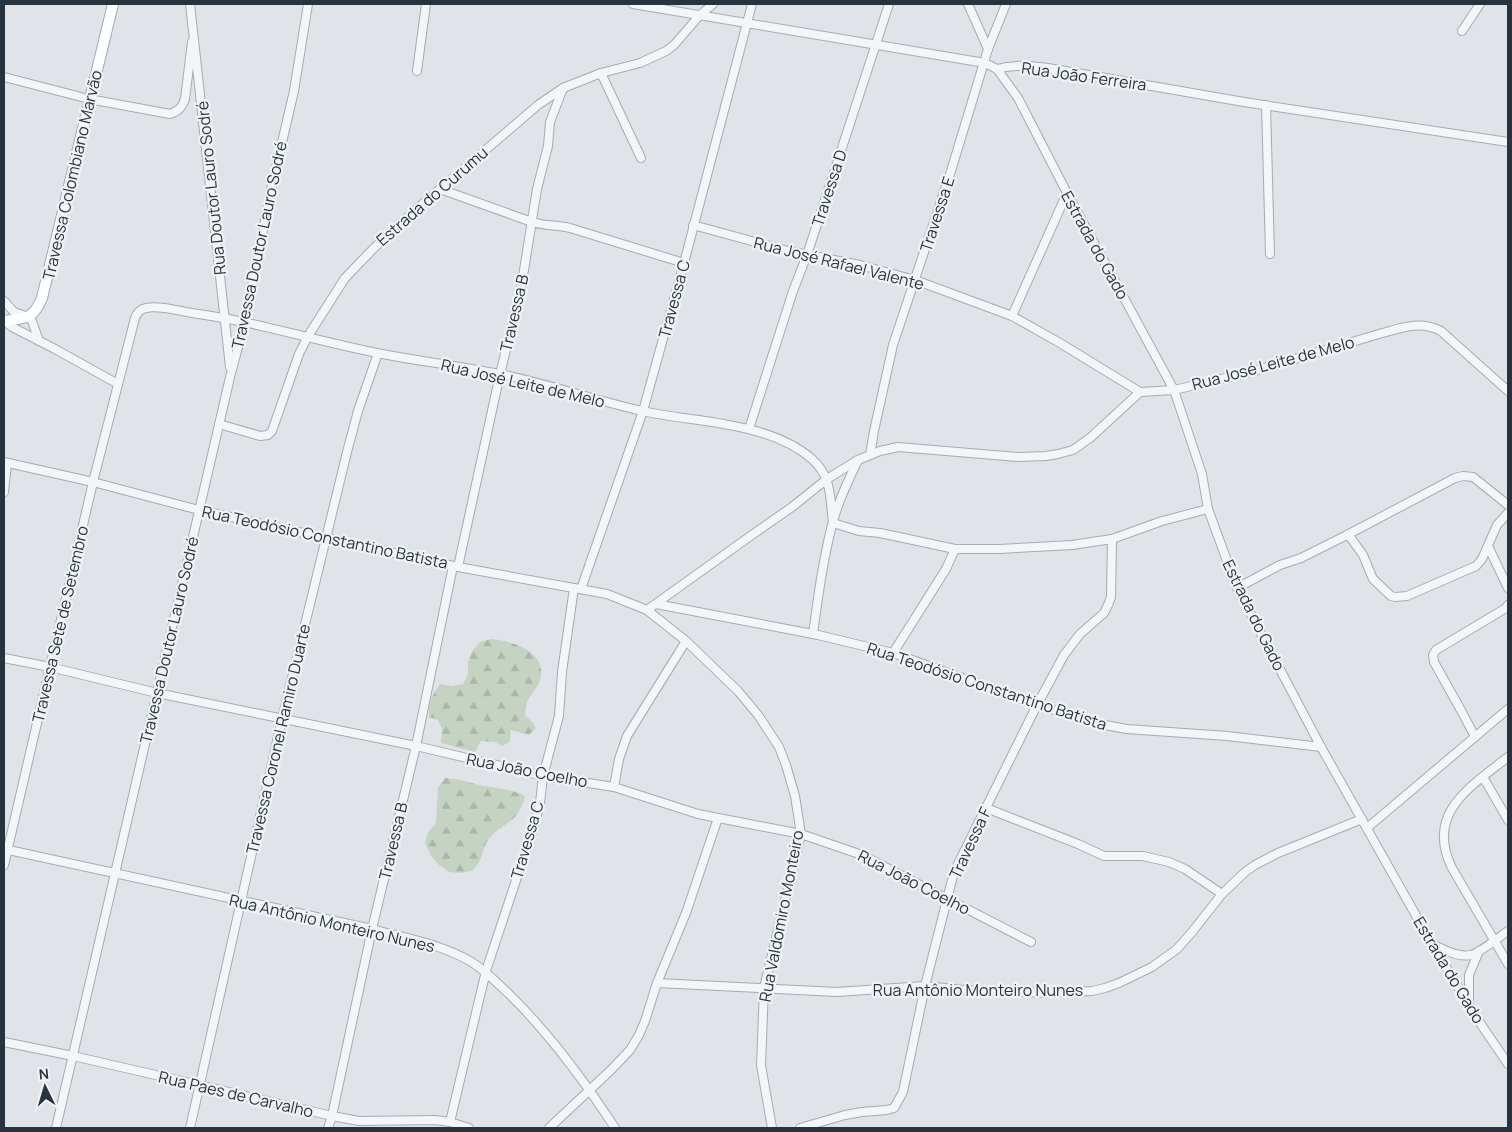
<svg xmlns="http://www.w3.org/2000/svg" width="1512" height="1132" viewBox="0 0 1512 1132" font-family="Manrope,sans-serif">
<defs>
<pattern id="forest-firs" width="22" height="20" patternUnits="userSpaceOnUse" patternTransform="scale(1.25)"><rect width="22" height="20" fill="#c7d3c2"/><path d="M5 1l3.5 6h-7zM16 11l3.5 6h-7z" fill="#abb6a8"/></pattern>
</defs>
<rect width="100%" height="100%" fill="#e0e4e9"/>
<g fill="url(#forest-firs)">
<path d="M492,639C514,641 551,654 539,683C536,690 529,696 527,703C525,706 526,711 525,715L533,723L536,728L529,735L511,730L510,742L502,746L495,742L481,741L475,752L441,743L442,729L438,720L429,717C428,702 432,696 440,684L452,686L463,684L468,674V662L472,651L480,642Z"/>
<path d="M445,778C458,778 467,782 479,785C495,788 511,789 525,796C518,825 503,821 488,840C483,847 483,855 479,862C478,865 474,868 472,871L460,873L449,872L439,865L431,856L425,843L428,832L436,823L438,788Z"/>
</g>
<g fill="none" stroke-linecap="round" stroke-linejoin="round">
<g stroke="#a5abb3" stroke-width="10">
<g id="minor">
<polyline points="190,4 230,367"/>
<polyline points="633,4 985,63 997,69 1018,98 1067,193 1174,390 1202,474 1208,509 1237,588 1321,747 1432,944 1482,1026 1508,1064"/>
<polyline points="968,4 988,49"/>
<polyline points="1462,31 1480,4"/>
<path d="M997,69C1014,64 1030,66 1048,68L1244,102L1508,142"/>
<polyline points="417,71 426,4"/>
<polyline points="601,73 641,158"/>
<path d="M4,77L89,99L170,114C178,111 182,108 185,99L192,42"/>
<polyline points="1266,105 1270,254"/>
<path d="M440,189L532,222C545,226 557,225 570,228L684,263"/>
<polyline points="693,225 788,251 860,265 915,280 1012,316 1060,343 1140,392"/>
<polyline points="4,301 14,312 28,317 32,321 39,341"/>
<polyline points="1012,316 1067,193"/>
<polyline points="4,321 12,327 55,349 118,384"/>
<polyline points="219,424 260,436 268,435 272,431 299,354 308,336 345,278 374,248 419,207 538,105 563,88 601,73 640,63 666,51 674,45 700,15 713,4"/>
<polyline points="749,429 793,291 807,255 889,4"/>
<polyline points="870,455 874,431 893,345 951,171 988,49 1006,4"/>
<polyline points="4,462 93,482 199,510 326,538 458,567 607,594 647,610 686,641 738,691 758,715 779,747 786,765 795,796 801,834 764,988 761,1065 772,1128"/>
<polyline points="4,492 7,463"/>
<polyline points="833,523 859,531 880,533 955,549 999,549 1072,545 1112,539 1162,521 1208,509"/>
<polyline points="1348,534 1363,555 1373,579 1391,596 1395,597 1407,596 1476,566 1482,559 1497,525 1508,513"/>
<polyline points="1488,546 1508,588"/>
<polyline points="458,567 500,374 521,289 537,189 548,146 550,122 563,88"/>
<polyline points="1237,588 1280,565 1301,558 1345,536 1455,478 1463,476 1473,477 1508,505"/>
<polyline points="581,589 643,411 684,263 752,4"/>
<polyline points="656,604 818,635 893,653 1037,705 1105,725 1127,729 1227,736 1321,747"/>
<path d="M647,610L749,537L792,507L827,479L858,460L880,451L898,447L1018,457L1046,456L1058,454L1073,450L1090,438L1140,392L1174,390L1247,373L1379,334C1401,328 1419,320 1441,331L1508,391"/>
<path d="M813,634C818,597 823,560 832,525C838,502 848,481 858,460"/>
<polyline points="893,653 946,569 955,549"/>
<polyline points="4,658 50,667 157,693 416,746 543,776 614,787 698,814 801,834 862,855 1031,942"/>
<polyline points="1475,737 1463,714 1434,662 1433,655 1436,650 1506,608 1508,605"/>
<path d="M1508,757C1470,787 1425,813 1452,868L1508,964"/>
<polyline points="1483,777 1508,820"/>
<polyline points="614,787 619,759 627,736 686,641"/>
<polyline points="986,808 1078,844 1104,856 1143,856 1169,862 1185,869 1222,894"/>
<polyline points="1367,828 1508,709"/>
<path d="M4,849L372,929C405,938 440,944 470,961C485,970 496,982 508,993C548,1032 585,1082 615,1128"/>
<path d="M4,865L93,482L135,318C137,313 140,309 146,308C160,305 178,311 192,313C260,322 325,344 393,356C428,362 464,367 500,374C548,384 594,400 642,411C696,423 768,421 812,459C832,477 830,498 833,523"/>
<path d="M1432,944C1443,949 1458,958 1471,955C1480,953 1499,937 1508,931"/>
<polyline points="657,983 837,992 925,986 964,990 1048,993 1092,991 1105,988 1119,983 1152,967 1177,949 1192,932 1222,894 1245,872 1255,865 1278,853 1362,819"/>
<polyline points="1469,1003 1469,975 1479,951"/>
<polyline points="4,1042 73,1056 199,1085 332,1116 359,1121 435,1120 450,1122 469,1128"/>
<polyline points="450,1122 486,971 534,826 540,803 543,776 559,716 562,672 574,588"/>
<polyline points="56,1128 231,373 245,322 272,185 294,91 308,4"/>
<polyline points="190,1128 282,719 347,452 358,411 378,353"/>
<polyline points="328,1128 332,1116 372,929 416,746 453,566"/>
<polyline points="549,1128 610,1071 630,1050 639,1035 645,1021 657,983 686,913 718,818"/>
<polyline points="800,1128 845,1115 862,1112 887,1110 894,1108 903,1092 925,986 954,872 1037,705 1064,655 1080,634 1104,613 1108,605 1111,597 1112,539"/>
</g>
</g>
<g stroke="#a0aab5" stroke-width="12">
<path id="major" d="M4,321C25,318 33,320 42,298L113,4"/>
</g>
<use href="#minor" stroke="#f3f5f7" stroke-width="8"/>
<use href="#major" stroke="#fff" stroke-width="10"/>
</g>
<g text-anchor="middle" stroke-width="4.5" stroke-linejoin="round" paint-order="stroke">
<g font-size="16" fill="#293340" stroke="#f0f3f6">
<text transform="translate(1084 76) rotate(8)" y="6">Rua João Ferreira</text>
<text transform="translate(72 175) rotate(-77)" y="6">Travessa Colombiano Marvão</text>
<text transform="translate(211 188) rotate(-96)" y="6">Rua Doutor Lauro Sodré</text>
<text transform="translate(829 188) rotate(-72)" y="6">Travessa D</text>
<text transform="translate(432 196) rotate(-41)" y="6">Estrada do Curumu</text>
<text transform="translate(937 214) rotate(-72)" y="6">Travessa E</text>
<text transform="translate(259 245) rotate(-78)" y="6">Travessa Doutor Lauro Sodré</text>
<text transform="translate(1095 245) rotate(61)" y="6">Estrada do Gado</text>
<text transform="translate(839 263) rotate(14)" y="6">Rua José Rafael Valente</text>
<text transform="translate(674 299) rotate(-75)" y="6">Travessa C</text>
<text transform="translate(514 313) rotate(-77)" y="6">Travessa B</text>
<text transform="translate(1273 363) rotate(-15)" y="6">Rua José Leite de Melo</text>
<text transform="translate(523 383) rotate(13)" y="6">Rua José Leite de Melo</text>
<text transform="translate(325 537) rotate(12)" y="6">Rua Teodósio Constantino Batista</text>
<text transform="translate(1254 615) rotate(64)" y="6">Estrada do Gado</text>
<text transform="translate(60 624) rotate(-77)" y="6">Travessa Sete de Setembro</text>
<text transform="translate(169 640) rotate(-77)" y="6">Travessa Doutor Lauro Sodré</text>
<text transform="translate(987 686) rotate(18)" y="6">Rua Teodósio Constantino Batista</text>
<text transform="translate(278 739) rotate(-77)" y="6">Travessa Coronel Ramiro Duarte</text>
<text transform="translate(527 770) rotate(11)" y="6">Rua João Coelho</text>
<text transform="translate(527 840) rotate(-74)" y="6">Travessa C</text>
<text transform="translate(393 841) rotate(-77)" y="6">Travessa B</text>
<text transform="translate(970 843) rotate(-65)" y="6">Travessa F</text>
<text transform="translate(914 882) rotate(27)" y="6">Rua João Coelho</text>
<text transform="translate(781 916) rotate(-79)" y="6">Rua Valdomiro Monteiro</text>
<text transform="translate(332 923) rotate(13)" y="6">Rua Antônio Monteiro Nunes</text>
<text transform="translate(1449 970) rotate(59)" y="6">Estrada do Gado</text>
<text x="978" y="996">Rua Antônio Monteiro Nunes</text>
<text transform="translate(236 1094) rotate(13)" y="6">Rua Paes de Carvalho</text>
</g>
</g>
<rect width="1512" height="1132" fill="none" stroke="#293340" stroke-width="10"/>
<g transform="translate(45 1087) rotate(355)" stroke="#f0f3f6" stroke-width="4" paint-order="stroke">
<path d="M0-4L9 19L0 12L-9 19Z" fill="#293340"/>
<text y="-8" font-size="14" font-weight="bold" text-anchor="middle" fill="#293340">N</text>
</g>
</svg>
